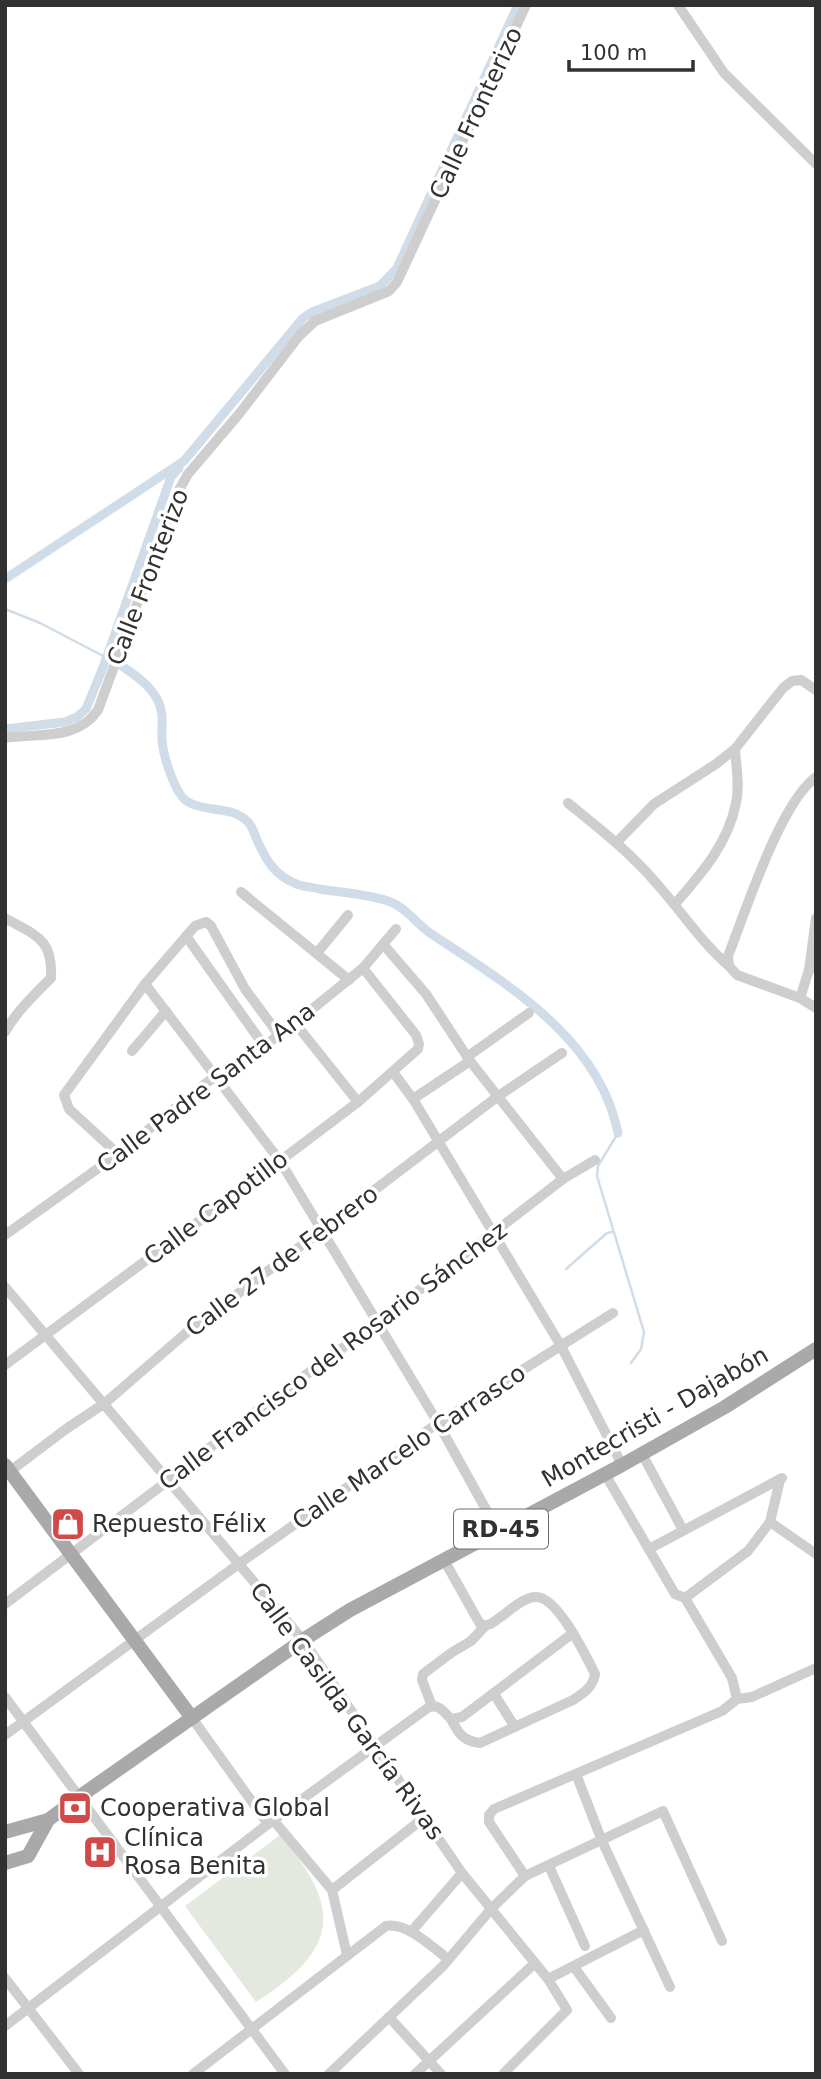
<svg xmlns="http://www.w3.org/2000/svg" width="821" height="2079" viewBox="0 0 821 2079" font-family="'DejaVu Sans',sans-serif">
<rect width="100%" height="100%" fill="#fff"/>
<path fill="#e3e9de" d="M280,1835C343,1909 339,1949 256,2002L185,1906Z"/>
<g fill="none" stroke-linecap="round" stroke-linejoin="round">
<g stroke="#d0dde9" stroke-width="2.5">
<polyline points="5,609 40,623 109,659"/>
<polyline points="618,1133 598,1166 597,1176 644,1332 641,1349 631,1363"/>
<polyline points="566,1269 607,1233 612,1232"/>
</g>
<g stroke="#d0dde9" stroke-width="9">
<polyline points="5,579 184,461 303,318 312,312 380,286 397,268 518,5"/>
<path d="M122,666C136,676 149,684 157,699C165,713 161,725 162,740C163,755 175,795 188,802C206,813 232,805 248,822C252,826 255,835 257,840C266,860 274,874 294,883C302,887 312,887 320,889C343,893 367,894 388,901C404,906 417,924 430,933C505,983 599,1037 618,1133"/>
<polyline points="5,729 65,722 77,717 86,709 102,670 171,477 179,468"/>
</g>
<g stroke="#cecece" stroke-width="10">
<polyline points="678,5 724,73 816,164"/>
<path d="M5,738C38,733 77,741 98,710L179,490L188,474L239,414L299,336L315,321L389,291L397,282L526,5"/>
<path d="M816,777C780,803 745,913 728,956L729,966L737,975L800,998L816,1008"/>
<path d="M568,803C600,829 631,853 657,884C682,912 701,942 729,966"/>
<polyline points="617,842 654,804 716,764 735,749 783,688 792,681 801,680 816,690"/>
<polyline points="241,892 349,980"/>
<path d="M675,904C701,874 728,844 736,803C740,786 736,766 735,749"/>
<path d="M5,918C36,936 53,938 51,978C34,995 17,1011 5,1032"/>
<polyline points="186,936 264,1046"/>
<polyline points="383,944 426,994 470,1061 563,1179"/>
<polyline points="317,953 348,915"/>
<polyline points="809,970 816,918"/>
<polyline points="145,984 280,1161 438,1423 498,1531"/>
<polyline points="800,998 809,970 813,967"/>
<polyline points="295,1023 358,1102"/>
<polyline points="132,1051 166,1011"/>
<polyline points="467,1057 529,1013"/>
<polyline points="393,1072 413,1099 561,1346 622,1465"/>
<polyline points="413,1099 470,1061"/>
<polyline points="118,1154 69,1109 64,1095 145,984 195,926 206,922 211,926 245,989 279,1035"/>
<polyline points="5,1235 118,1154 214,1077 264,1046 295,1023 363,968 396,929"/>
<polyline points="5,1287 303,1640 462,1873 548,1979 567,2010 503,2074"/>
<polyline points="5,1365 280,1161 358,1102 418,1049 419,1044 416,1035 363,968"/>
<polyline points="642,1454 683,1530"/>
<polyline points="605,1474 675,1594 685,1598 732,1678 737,1699"/>
<polyline points="5,1475 66,1429 105,1403 186,1333 497,1097 562,1053"/>
<polyline points="770,1522 816,1554"/>
<polyline points="649,1549 782,1478"/>
<path d="M444,1560L480,1624C489,1627 492,1623 499,1618C510,1611 524,1596 537,1597C558,1598 586,1656 595,1674C593,1687 584,1693 573,1700L480,1743C463,1741 458,1733 451,1719"/>
<polyline points="685,1598 748,1551 770,1522 780,1480"/>
<polyline points="5,1604 169,1480 251,1415 378,1322 563,1179 595,1160"/>
<polyline points="494,1694 515,1727"/>
<polyline points="5,1697 285,2074"/>
<polyline points="432,1706 422,1680 423,1674 451,1653 471,1641 485,1626"/>
<polyline points="192,1718 268,1824"/>
<polyline points="5,1735 240,1563 438,1423 613,1313"/>
<polyline points="576,1774 602,1841 670,1987"/>
<polyline points="274,1821 332,1890 347,1955"/>
<polyline points="549,1866 585,1946"/>
<polyline points="525,1876 489,1822 489,1815 494,1809 722,1711 737,1699 752,1697 816,1668"/>
<polyline points="332,1890 425,1817"/>
<polyline points="411,1932 462,1873"/>
<polyline points="574,1967 611,2018"/>
<polyline points="5,1978 79,2074"/>
<polyline points="548,1979 644,1930"/>
<polyline points="389,2017 441,2074"/>
<path d="M5,2026L268,1824L429,1707C439,1704 444,1712 451,1719L462,1717L573,1633"/>
<path d="M193,2074L386,1926C407,1922 432,1947 448,1959"/>
<polyline points="329,2074 443,1966 491,1909 525,1876 663,1811 722,1941"/>
<polyline points="415,2074 535,1963"/>
</g>
<g stroke="#a9a9a9" stroke-width="14">
<polyline points="5,1465 192,1718"/>
<polyline points="5,1832 48,1820"/>
<polyline points="5,1863 28,1856 48,1820 79,1797 303,1640 350,1610 622,1465 725,1407 816,1349"/>
</g>
</g>
<defs>
<g id="shop-square" transform="scale(1.75)"><rect x="-9" y="-9" width="18" height="18" rx="4" fill="#d14a4a" stroke="#fff"/><path d="M-5-2.5h2.3a2.7 3.5 0 0 1 5.4 0H5L5.5 6h-11ZM-1.5-2.5h3a1.5 2.3 0 0 0-3 0Z" fill="#fff"/></g>
<g id="bank-square" transform="scale(1.75)"><rect x="-9" y="-9" width="18" height="18" rx="4" fill="#d14a4a" stroke="#fff"/><path d="M-6-4H6V4H-6ZM0-2.3a2.3 2.3 0 1 0 0 4.6a2.3 2.3 0 1 0 0-4.6Z" fill="#fff"/></g>
<g id="hospital-square" transform="scale(1.75)"><rect x="-9" y="-9" width="18" height="18" rx="4" fill="#d14a4a" stroke="#fff"/><path d="M-5-5h3v3.5h4V-5h3V5h-3V1.5h-4V5h-3Z" fill="#fff"/></g>
</defs>
<g fill-rule="evenodd">
<use href="#shop-square" x="68" y="1524"/>
<use href="#bank-square" x="75" y="1808"/>
<use href="#hospital-square" x="100" y="1852"/>
</g>
<g text-anchor="middle" stroke-width="7" stroke-linejoin="round" paint-order="stroke">
<rect fill="#fff" stroke="#6f6f6f" stroke-width="2" x="454" y="1509.5" width="94" height="39" rx="5"/>
<g font-size="23" font-weight="bold" fill="#313131">
<text x="501" y="1537">RD-45</text>
</g>
<g font-size="24" fill="#313131" stroke="#fff">
<text transform="translate(476 113) rotate(-65)" y="8">Calle Fronterizo</text>
<text transform="translate(148 577) rotate(-69)" y="8">Calle Fronterizo</text>
<text transform="translate(206 1088) rotate(-37)" y="8">Calle Padre Santa Ana</text>
<text transform="translate(216 1208) rotate(-37)" y="8">Calle Capotillo</text>
<text transform="translate(282 1261) rotate(-37)" y="8">Calle 27 de Febrero</text>
<text transform="translate(333 1356) rotate(-37)" y="8">Calle Francisco del Rosario Sánchez</text>
<text transform="translate(655 1417) rotate(-30)" y="8">Montecristi - Dajabón</text>
<text transform="translate(409 1447) rotate(-34)" y="8">Calle Marcelo Carrasco</text>
<text transform="translate(347 1711) rotate(54)" y="8">Calle Casilda García Rivas</text>
</g>
<g font-size="24" fill="#313131" stroke="#fff" text-anchor="start">
<text x="92" y="1532">Repuesto Félix</text>
<text x="100" y="1816">Cooperativa Global</text>
<text x="124" y="1846">Clínica<tspan x="124" dy="28">Rosa Benita</tspan></text>
</g>
</g>
<rect width="821" height="2079" fill="none" stroke="#313131" stroke-width="14"/>
<path d="M569 60v10h124v-10" fill="none" stroke="#313131" stroke-width="3.5"/>
<text x="580" y="60" font-size="21" fill="#313131" stroke="#ffffff" stroke-width="5" paint-order="stroke">100 m</text>
</svg>
